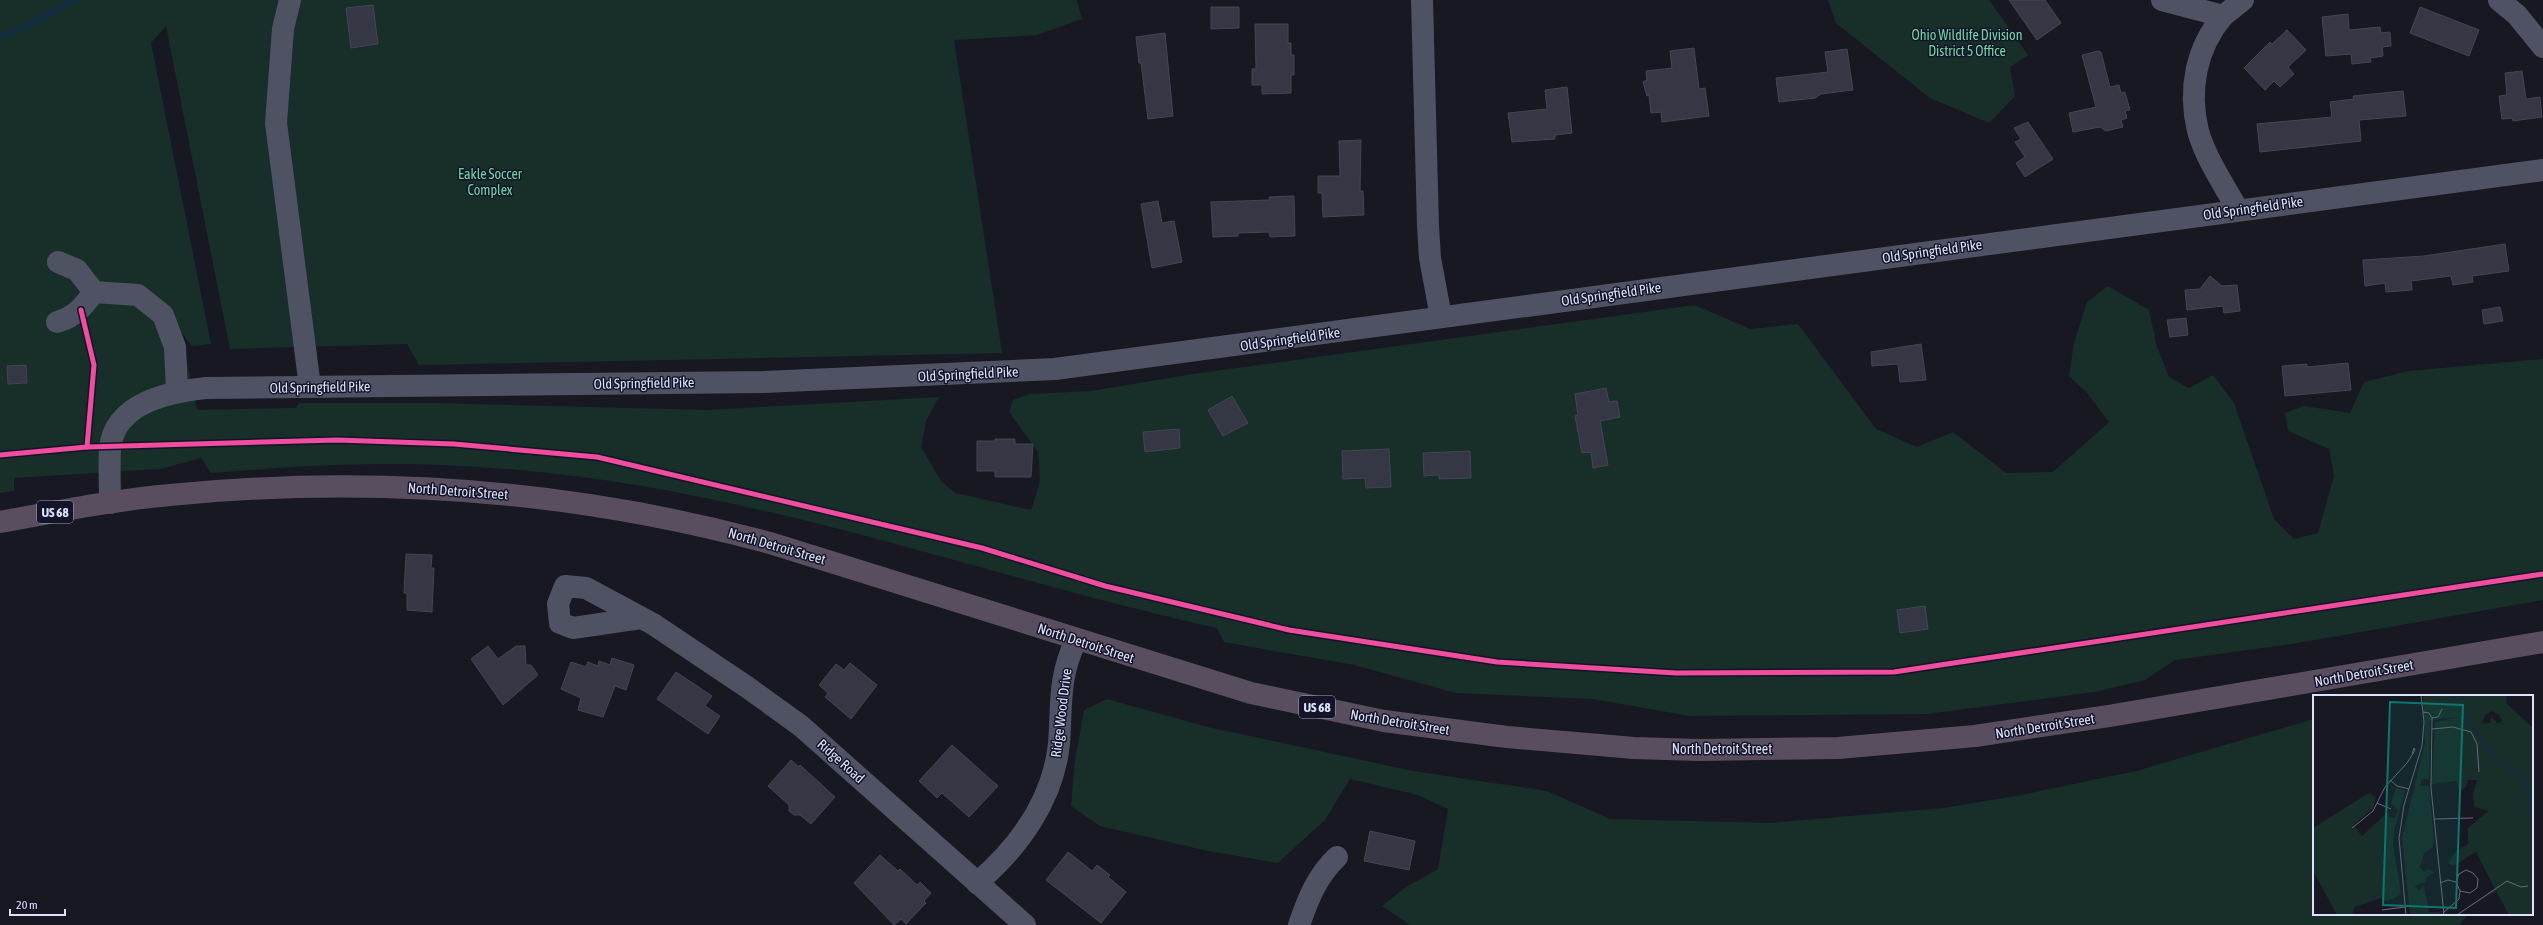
<svg xmlns="http://www.w3.org/2000/svg" width="2543" height="925" viewBox="0 0 2543 925" font-family="'Asap Condensed',sans-serif">
<rect width="100%" height="100%" fill="#181823"/>
<g fill="#172e29">
<path d="M0,0H1077L1082,19L1037,35L954,40L1002,353L419,365L407,344L230,349L166,26L151,43L211,344L192,346L181,332L197,410L296,408L299,403H434L708,410L939,397L926,421L921,447L941,481L955,493L1031,510L1040,482L1038,452L1009,412L1013,400L1029,394L1091,391L1193,374L1695,305L1750,329L1798,324L1876,429L1917,447L1953,432L2006,473L2053,472L2109,422L2087,393L2069,376L2074,343L2087,302L2108,286L2149,310L2157,347L2169,377L2189,388L2213,375L2234,403L2274,519L2294,539L2318,533L2334,476L2329,449L2288,431L2285,413L2304,406L2350,413L2364,382L2409,371L2543,359V600L2298,643L2175,660L2145,680L2095,692L1927,714L1690,716L1592,699L1456,693L1354,665L1224,642L1217,628C1004,581 798,505 581,477C500,466 417,462 335,465C293,466 252,470 211,473L201,458L160,469L14,478V491L0,493Z"/>
<polygon points="1828,0 1989,0 2028,55 2010,67 2015,96 1989,123 1930,98 1836,23"/>
<polygon points="1107,699 1208,727 1413,771 1547,791 1610,819 1770,823 1943,808 2016,796 2136,771 2314,719 2314,914 2469,914 2459,925 1410,925 1382,906 1406,887 1438,869 1448,809 1418,795 1350,779 1325,820 1278,863 1208,851 1100,826 1071,806 1075,760 1084,710"/>
</g>
<g fill="none" stroke-linecap="round" stroke-linejoin="round">
<polyline stroke="#122d40" stroke-width="5.5" points="0,37 18,30 76,0"/>
</g>
<g fill="#363744" stroke="#445">
<polygon points="2009,0 2045,0 2061,23 2037,40"/>
<polygon points="373,5 378,44 351,48 346,8"/>
<polygon points="1211,7 1239,7 1239,28 1211,29"/>
<polygon points="2420,7 2479,30 2469,56 2410,33"/>
<polygon points="2348,14 2349,30 2380,27 2381,33 2390,32 2391,46 2382,47 2383,56 2370,58 2371,62 2352,64 2351,54 2326,56 2322,17"/>
<polygon points="1255,24 1288,24 1288,43 1291,43 1291,55 1294,55 1294,75 1291,75 1291,93 1262,94 1262,85 1252,85 1252,69 1256,69"/>
<polygon points="2287,30 2306,50 2288,67 2294,74 2280,87 2274,81 2265,90 2244,68 2270,42 2272,44"/>
<polygon points="1165,33 1173,116 1148,119 1141,63 1139,63 1136,37"/>
<polygon points="1694,48 1699,89 1705,88 1709,116 1662,122 1661,112 1651,113 1649,95 1647,96 1643,82 1647,80 1646,71 1672,68 1670,51"/>
<polygon points="1847,49 1853,90 1821,94 1815,98 1779,102 1776,78 1828,72 1825,52"/>
<polygon points="2098,51 2101,52 2110,87 2119,85 2121,93 2125,92 2130,110 2125,111 2127,118 2121,120 2123,127 2106,131 2100,127 2073,132 2069,113 2096,107 2082,55"/>
<polygon points="2522,71 2526,99 2540,97 2542,117 2513,121 2512,118 2502,119 2499,96 2507,95 2505,73"/>
<polygon points="1567,87 1572,133 1555,135 1555,139 1512,142 1508,113 1547,109 1545,90"/>
<polygon points="2403,91 2406,116 2359,120 2361,141 2260,152 2257,124 2332,117 2330,102 2354,99 2353,96"/>
<polygon points="2028,122 2053,159 2025,177 2016,163 2025,157 2015,142 2021,139 2014,128"/>
<polygon points="1361,140 1360,191 1363,191 1364,215 1323,217 1322,193 1318,193 1318,176 1340,176 1339,141"/>
<polygon points="1294,196 1295,236 1270,237 1269,232 1238,233 1238,236 1213,237 1211,202 1270,200 1269,197"/>
<polygon points="1158,201 1162,223 1174,221 1182,262 1152,268 1141,204"/>
<polygon points="2505,244 2509,271 2472,276 2473,282 2453,285 2451,276 2411,281 2412,290 2386,292 2385,283 2365,286 2363,260 2424,256"/>
<polygon points="2210,276 2222,286 2237,285 2240,311 2224,313 2223,306 2187,310 2185,290 2200,289"/>
<polygon points="2500,307 2503,321 2484,324 2482,310"/>
<polygon points="2186,318 2188,335 2170,337 2167,320"/>
<polygon points="1921,344 1926,380 1900,382 1898,364 1872,366 1871,352"/>
<polygon points="2348,363 2351,390 2285,396 2282,366 2307,364 2307,367"/>
<polygon points="26,365 27,383 8,384 7,366"/>
<polygon points="1606,388 1609,402 1617,401 1620,417 1600,421 1608,465 1593,468 1591,452 1582,453 1575,416 1578,415 1575,394"/>
<polygon points="1232,396 1248,423 1223,436 1208,410"/>
<polygon points="1179,429 1180,448 1145,452 1143,432"/>
<polygon points="995,439 1015,439 1015,444 1033,444 1031,477 995,477 995,471 977,471 977,441 995,441"/>
<polygon points="1389,449 1391,487 1366,488 1365,478 1343,479 1342,451"/>
<polygon points="1470,451 1471,478 1439,479 1439,475 1424,476 1423,453"/>
<polygon points="406,554 432,555 431,568 434,568 432,612 407,610 407,593 404,593"/>
<polygon points="1925,606 1928,629 1900,633 1897,610"/>
<polygon points="488,646 498,659 516,646 525,646 526,665 531,665 538,675 503,705 471,659"/>
<polygon points="612,658 634,665 626,690 615,686 603,717 578,710 581,698 561,689 571,662 586,667 588,662 598,666 599,661 610,665"/>
<polygon points="850,663 877,685 851,719 825,697 828,693 819,685 836,664 844,670"/>
<polygon points="676,672 712,696 705,706 720,716 708,734 657,699"/>
<polygon points="952,745 998,786 969,817 942,793 937,798 919,781"/>
<polygon points="791,760 799,767 800,765 835,797 811,824 800,815 794,815 789,811 789,805 768,786"/>
<polygon points="1370,831 1415,841 1409,870 1364,861"/>
<polygon points="1068,852 1092,871 1097,865 1110,875 1108,877 1126,892 1101,923 1046,880"/>
<polygon points="880,855 898,871 900,869 917,885 920,882 931,893 924,901 926,903 906,924 901,919 894,925 854,883"/>
</g>
<g fill="none" stroke-linecap="round" stroke-linejoin="round">
<g stroke="#4e5263" stroke-width="22">
<polyline points="290,0 283,29 276,123 310,387"/>
<polyline points="1422,0 1428,226 1430,258 1441,317"/>
<polyline points="2162,0 2223,16 2243,0"/>
<polyline points="2499,0 2517,15 2543,47"/>
<path d="M2223,16C2196,48 2188,90 2198,131C2206,159 2224,185 2238,210"/>
<polyline points="58,262 77,270 94,292 138,295 163,315 175,347 177,391"/>
<path d="M57,322C75,317 83,307 94,292"/>
<path d="M110,503C110,485 109,466 110,448C115,402 170,392 206,388L764,382L1055,369L2543,170"/>
<polyline points="641,618 573,628 560,623 558,604 565,586 586,588 653,624 747,687 801,726 1025,925"/>
<path d="M977,883C1019,847 1053,800 1059,744C1062,704 1058,678 1076,640"/>
<path d="M1299,925C1308,899 1317,876 1337,857"/>
</g>
<path stroke="#584e60" stroke-width="22" d="M0,522C56,512 113,500 170,495C371,475 574,490 770,543L1251,693L1384,721L1507,737L1634,748L1699,750L1838,748L1975,736L2109,716L2543,642"/>
<g stroke="#131428" stroke-width="8">
<g id="cycleway">
<polyline points="81,310 94,365 87,447"/>
<polyline points="0,455 87,447 337,440 454,444 597,457 982,548 1105,586 1289,630 1497,662 1676,673 1894,672 2543,574"/>
</g>
</g>
<use href="#cycleway" stroke="#ef4d9e" stroke-width="5"/>
</g>
<g text-anchor="middle" stroke-width="3" stroke-linejoin="round" paint-order="stroke">
<g fill="#131428" stroke="#a0a4bc" stroke-width="1">
<rect x="37" y="501" width="36" height="22" rx="3"/>
<rect x="1299" y="696" width="36" height="22" rx="3"/>
</g>
<g font-size="13" font-weight="bold" fill="#dde1fb">
<text x="55" y="517">US 68</text>
<text x="1317" y="712">US 68</text>
</g>
<g font-size="14" fill="#70d5a5" stroke="#131428">
<text x="1967" y="40">Ohio Wildlife Division<tspan x="1967" dy="16">District 5 Office</tspan></text>
<text x="490" y="179">Eakle Soccer<tspan x="490" dy="16">Complex</tspan></text>
</g>
<g font-size="14" fill="#dde1fb" stroke="#131428">
<text transform="translate(2253 208) rotate(-8)" y="5">Old Springfield Pike</text>
<text transform="translate(1932 251) rotate(-8)" y="5">Old Springfield Pike</text>
<text transform="translate(1611 294) rotate(-8)" y="5">Old Springfield Pike</text>
<text transform="translate(1290 339) rotate(-8)" y="5">Old Springfield Pike</text>
<text transform="translate(968 374) rotate(-3)" y="5">Old Springfield Pike</text>
<text transform="translate(644 383) rotate(-1)" y="5">Old Springfield Pike</text>
<text transform="translate(320 387) rotate(-1)" y="5">Old Springfield Pike</text>
<text transform="translate(458 491) rotate(4)" y="5">North Detroit Street</text>
<text transform="translate(777 546) rotate(16)" y="5">North Detroit Street</text>
<text transform="translate(1086 643) rotate(18)" y="5">North Detroit Street</text>
<text transform="translate(2364 673) rotate(-10)" y="5">North Detroit Street</text>
<text transform="translate(1061 713) rotate(-83)" y="5">Ridge Wood Drive</text>
<text transform="translate(1400 722) rotate(9)" y="5">North Detroit Street</text>
<text transform="translate(2045 726) rotate(-9)" y="5">North Detroit Street</text>
<text x="1722" y="754">North Detroit Street</text>
<text transform="translate(841 761) rotate(42)" y="5">Ridge Road</text>
</g>
</g>
<g transform="translate(2313 695)">
<rect width="220" height="220" fill="#181823"/>
<path d="M110,0H194L193,8L220,33V220H196L183,196L142,220L182,194L163,157L140,171L135,168L143,156L155,149V133L175,116L161,112L160,99L164,85H155L153,92L146,96L144,86L119,89L122,27L147,22L117,25L116,84H109L107,91H116L121,144L120,152L111,158L107,172L111,177L115,174L122,177L114,182L112,187L101,191L106,195L111,191L116,217H126L128,220H97L89,143L112,48ZM179,16L186,20L189,25L188,28H184L178,21L177,28H169L172,20ZM83,93L92,96L81,136L80,149L88,199L80,204L73,206L68,203L42,212L39,220H24L0,176V133L56,98L63,102L60,113L40,130L49,141L74,118L77,122L82,123L85,115L78,109Z" fill="#172e29" fill-rule="evenodd"/>
<path fill="none" stroke="#122d40" stroke-width="2" d="M145,0L155,26L167,41L172,53L180,56L182,66L204,76L215,96L219,109L215,115L220,120"/>
<path fill="none" stroke="#676879" stroke-width="1" d="M110,17L116,18L119,23L118,93L131,220M119,23L125,22L129,14M119,34L140,32L158,37L164,49L166,77M77,85L84,91L96,94M64,108L78,114M121,124L160,123M39,133L60,116L72,92L94,68L99,60L102,55L101,53L99,59M127,188L135,185L143,187M69,215L92,212M130,218L146,204L147,196L143,187L146,179L153,175L160,178L165,184L164,193L157,198L147,196M93,220L86,143L91,110L109,51L111,27L108,0M144,220L194,186L208,192L215,191"/>
<path fill="#0f766e" fill-opacity="0.15" stroke="#0f766e" stroke-width="2" d="M77,7L150,10L143,213L70,210Z"/>
<rect width="220" height="220" fill="none" stroke="#dde1fb" stroke-width="2"/>
</g>
<path d="M10 909v6h55v-6" fill="none" stroke="#dde1fb" stroke-width="2"/>
<text x="16" y="909" font-size="12" fill="#dde1fb" stroke="#131428" stroke-width="3" paint-order="stroke">20 m</text>
</svg>
